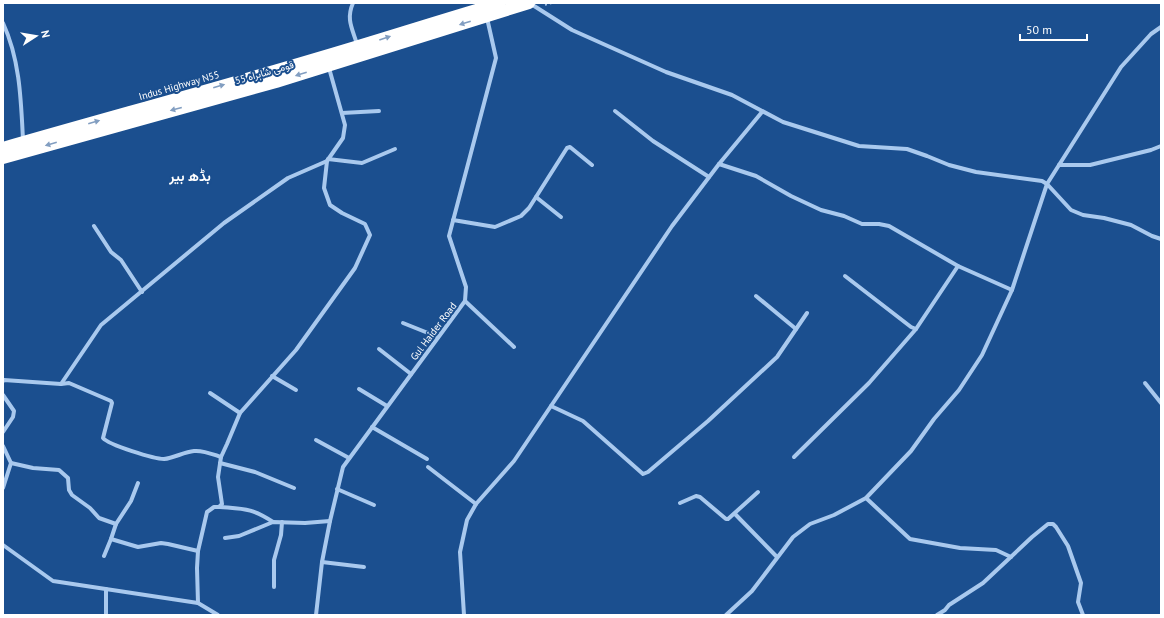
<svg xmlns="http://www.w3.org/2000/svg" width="1164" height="618" viewBox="0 0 1164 618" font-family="'PT Sans',Vazirmatn,sans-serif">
<rect width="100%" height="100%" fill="#1b4f8f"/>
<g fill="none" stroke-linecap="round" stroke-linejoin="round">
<polyline stroke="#a9c9ee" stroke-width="1.5" stroke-dasharray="2 3" stroke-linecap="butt" points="545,5 553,3"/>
<g stroke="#a9c9ee" stroke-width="4">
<path d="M353,3C346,19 352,28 357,44"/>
<polyline points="531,4 572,30 666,72 732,95 783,122 859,146 907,149 927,156 949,165 976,172 1042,181 1047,184 1071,210 1083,215 1104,218 1131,225 1152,236 1161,239"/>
<path d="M3,23C20,60 21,100 23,140"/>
<polyline points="615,111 653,141 709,177"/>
<polyline points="342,113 379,111"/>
<polyline points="328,159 362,163 395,149"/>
<polyline points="719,164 756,176 791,196 821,210 844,216 862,224 879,224 889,226 958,266 1012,290"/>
<polyline points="1059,165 1090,165 1151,150 1161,146"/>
<polyline points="536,197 561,217"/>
<polyline points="453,220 495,227 521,216 529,208 567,148 570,147 592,165"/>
<polyline points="94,226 111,252 121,260 142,292"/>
<polyline points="845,276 911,327 916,329 958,266"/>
<polyline points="756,296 796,329"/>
<polyline points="465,301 514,347"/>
<polyline points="403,323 438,337"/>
<polyline points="379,349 411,374"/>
<polyline points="272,376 296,390"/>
<path d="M3,381L4,380L61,384L69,383L111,401L112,403L103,438C109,445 154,459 164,459C174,458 184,452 194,451C203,450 212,454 221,457"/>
<polyline points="1145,383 1161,403"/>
<polyline points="61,384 101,325 224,223 288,178 327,161"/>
<polyline points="359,389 387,406"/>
<polyline points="210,393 240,413"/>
<polyline points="3,395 14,411 13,417 3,432"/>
<polyline points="551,406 583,421 643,474 648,472 708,421 777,357 807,313"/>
<polyline points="372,427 427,459"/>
<polyline points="316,440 349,458"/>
<polyline points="3,446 11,463 3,488"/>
<polyline points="794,457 869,383 916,329"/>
<polyline points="11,463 33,468 59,470 68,478 69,490 72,495 90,508 99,518 116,524"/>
<polyline points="220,463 255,472 294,488"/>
<polyline points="428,467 476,504"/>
<polyline points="337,489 374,505"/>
<polyline points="866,498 910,539 960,548 996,550 1011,557"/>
<polyline points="680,503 696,496 700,497 726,519 728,519 758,492"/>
<path d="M220,507C244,509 252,508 273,522"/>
<polyline points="735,514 777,557"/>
<polyline points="225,538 239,536 273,522 305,523 330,521"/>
<polyline points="111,539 138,547 161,543 168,544 198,551"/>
<polyline points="3,545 53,581 198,603 218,615"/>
<polyline points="104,556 111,539 116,524 131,501 138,483"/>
<polyline points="322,562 364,567"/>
<polyline points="274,587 274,560 281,535 282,522"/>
<polyline points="198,603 197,568 198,551 207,512 214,507 219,507 222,504 218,477 221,457 227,444 240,413 296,350 355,268 370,235 365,224 342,213 330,205 324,188 327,161 343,138 345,125 329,68"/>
<polyline points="106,615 106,589"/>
<polyline points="316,615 322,562 330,521 343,467 465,301 466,287 449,236 496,58 487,18"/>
<polyline points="464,615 460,552 467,520 476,504 514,461 672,226 719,164 762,112"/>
<polyline points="726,615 752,591 793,537 810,524 834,515 866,498 911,451 934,419 959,390 982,355 1012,290 1047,184 1121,67 1151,34 1161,27"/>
<polyline points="937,615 945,610 949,605 983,583 1032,537 1048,524 1053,524 1056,527 1068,546 1081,583 1078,602 1083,615"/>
</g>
<g stroke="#fff" stroke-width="12">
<path d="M3,148C107,118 211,90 315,59C377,41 438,21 500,3"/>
<polyline points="3,158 276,82 529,3"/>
</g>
</g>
<defs><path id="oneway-solid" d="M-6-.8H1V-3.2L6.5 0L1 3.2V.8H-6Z"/></defs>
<g fill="#829ec1">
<use href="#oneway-solid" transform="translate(465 23) rotate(163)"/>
<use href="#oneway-solid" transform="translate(385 38) rotate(-19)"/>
<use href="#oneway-solid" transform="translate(301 74) rotate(163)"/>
<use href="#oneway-solid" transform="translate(219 86) rotate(-16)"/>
<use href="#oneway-solid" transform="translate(176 109) rotate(165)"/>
<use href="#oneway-solid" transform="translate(94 122) rotate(-16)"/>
<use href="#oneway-solid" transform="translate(51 144) rotate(164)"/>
</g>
<g text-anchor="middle" stroke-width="4" stroke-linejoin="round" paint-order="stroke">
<g font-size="10" fill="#fff" stroke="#1b4f8f">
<text transform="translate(264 72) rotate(-16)" y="4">قومی شاہراہ 55</text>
<text transform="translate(179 85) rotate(-16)" y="4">Indus Highway N55</text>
<text transform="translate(433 331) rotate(-53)" y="4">Gul Haider Road</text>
</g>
<g font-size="14" font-weight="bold" fill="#fff" stroke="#1b4f8f">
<text x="190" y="181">بڈھ بیر</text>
</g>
</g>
<rect width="1164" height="618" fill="none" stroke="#ffffff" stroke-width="8"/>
<g transform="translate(36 36) rotate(78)" stroke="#1b4f8f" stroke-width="3" paint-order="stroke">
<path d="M0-3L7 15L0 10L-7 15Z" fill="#ffffff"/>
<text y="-6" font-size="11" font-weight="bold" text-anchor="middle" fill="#ffffff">N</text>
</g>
<path d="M1020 34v6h67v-6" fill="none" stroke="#ffffff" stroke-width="2"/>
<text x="1026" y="34" font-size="12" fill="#ffffff" stroke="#1b4f8f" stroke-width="3" paint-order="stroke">50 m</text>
</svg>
